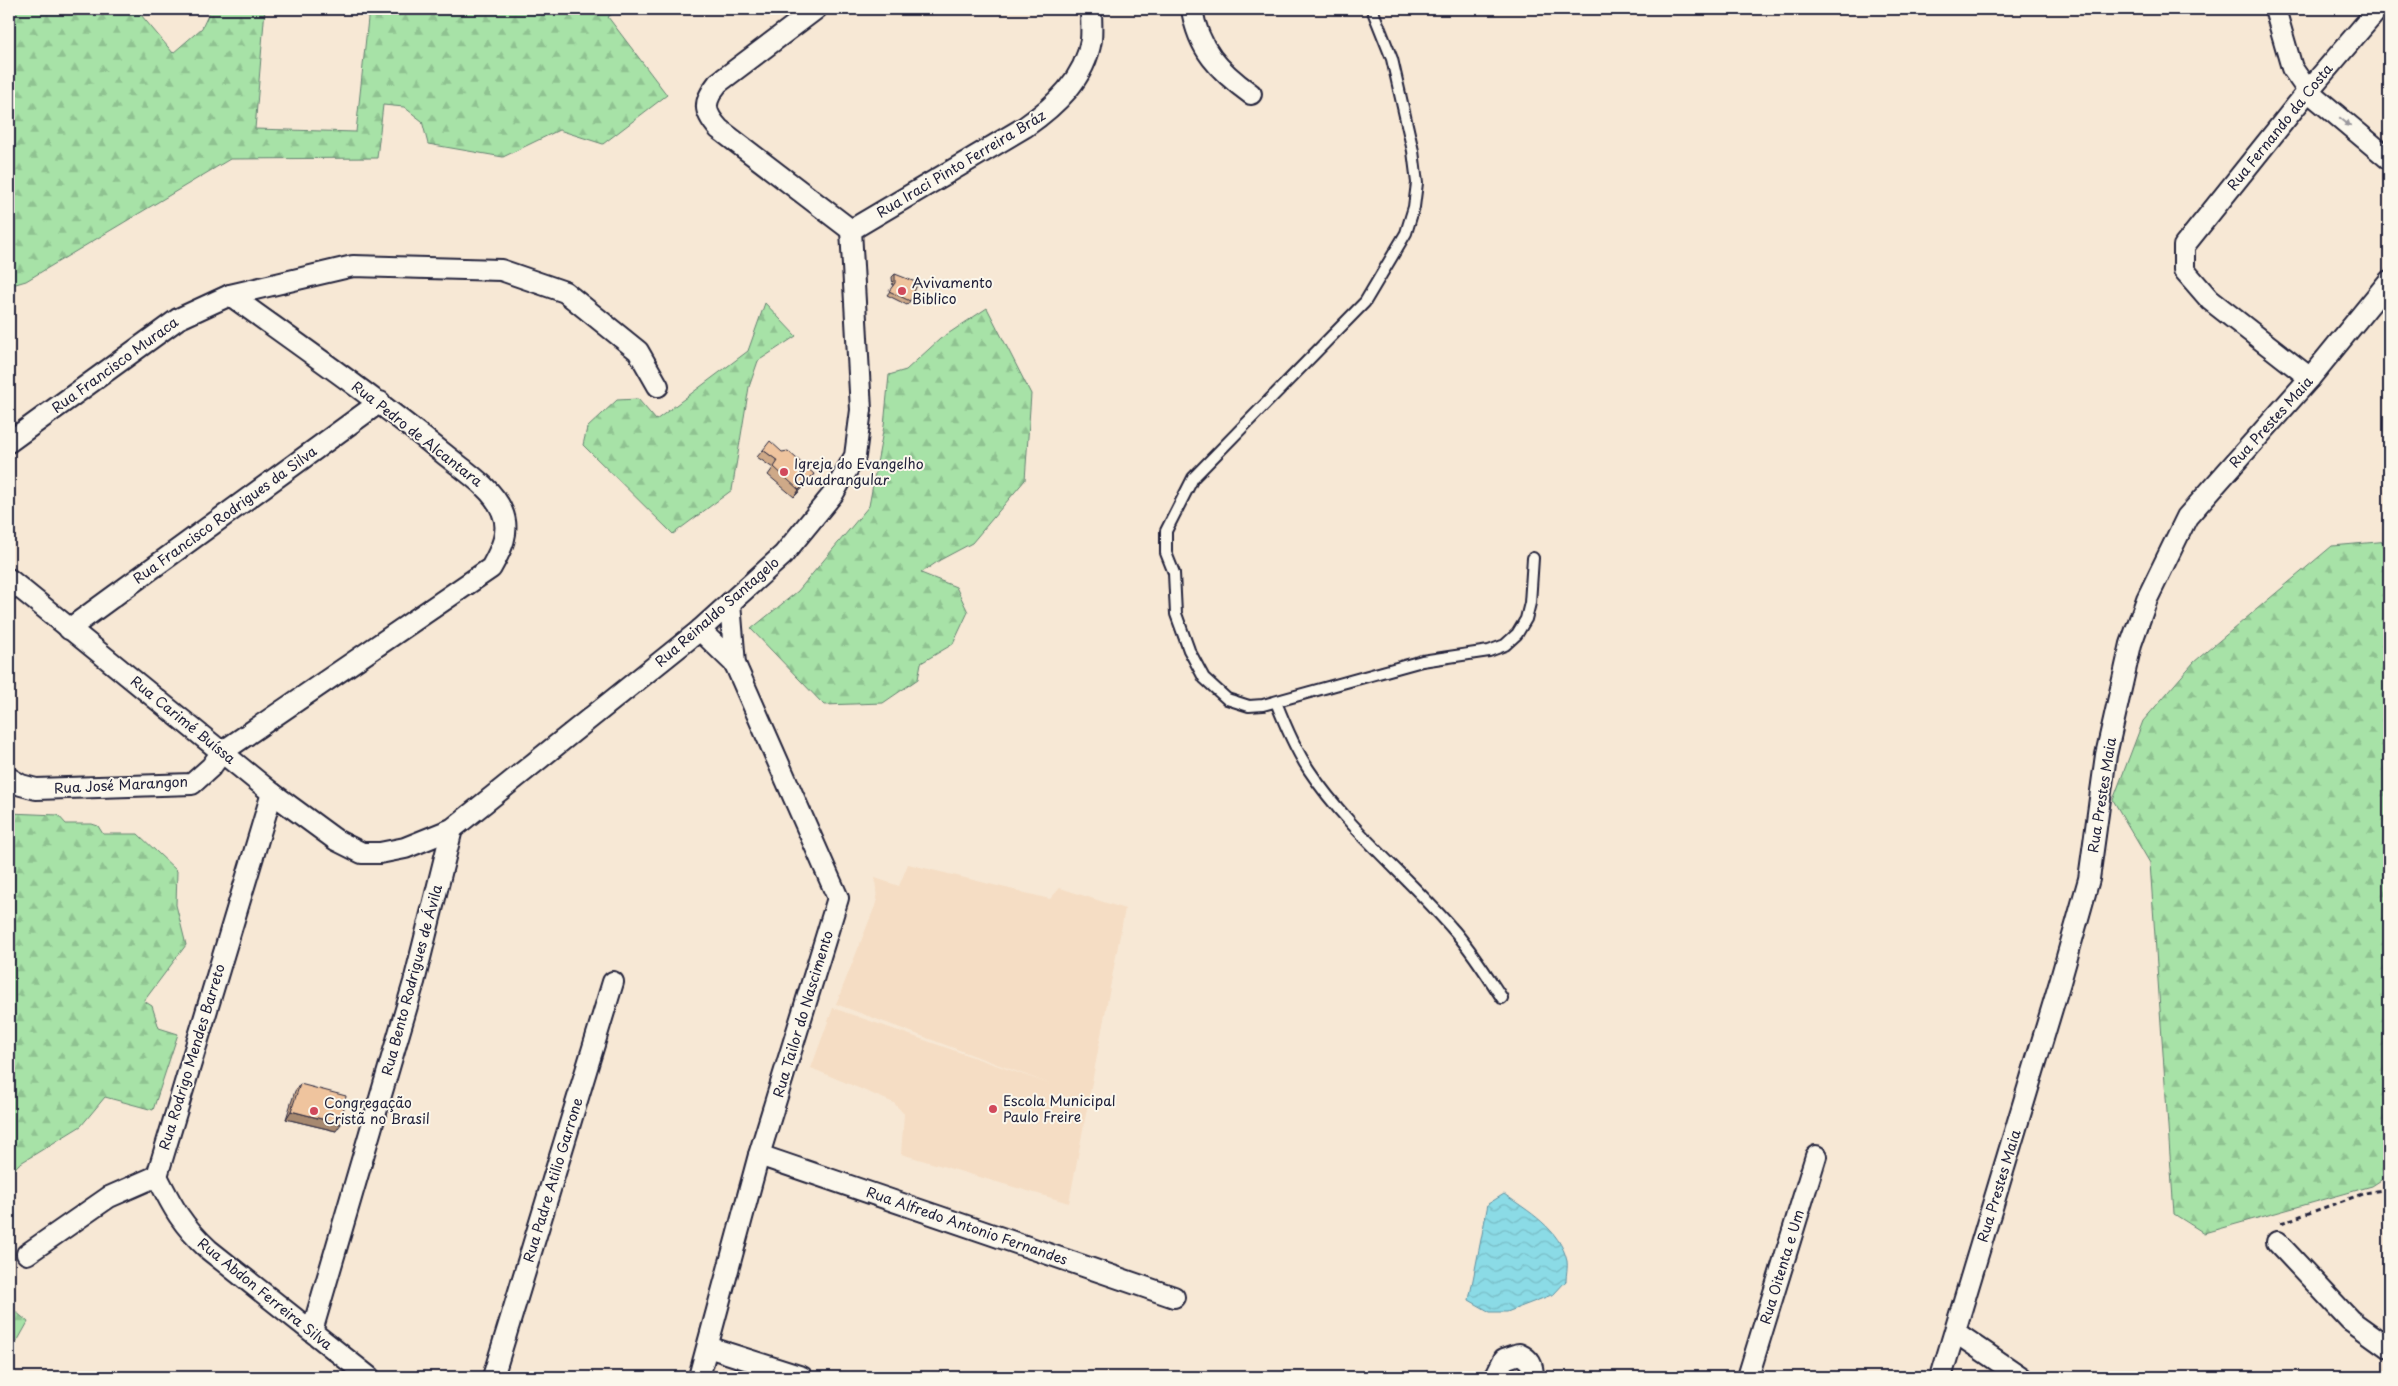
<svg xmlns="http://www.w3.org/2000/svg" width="2398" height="1386" viewBox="0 0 2398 1386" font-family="'Playpen Sans',sans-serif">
<defs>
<pattern id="forest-firs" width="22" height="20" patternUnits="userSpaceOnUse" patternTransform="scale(1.25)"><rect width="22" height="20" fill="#a7e2a7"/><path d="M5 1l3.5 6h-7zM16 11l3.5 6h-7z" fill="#8fc291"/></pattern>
<pattern id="water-waves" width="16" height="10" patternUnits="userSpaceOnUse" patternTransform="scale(1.25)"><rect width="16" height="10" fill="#8bdbe6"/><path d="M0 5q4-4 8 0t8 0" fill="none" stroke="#78bcc6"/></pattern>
</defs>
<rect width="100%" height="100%" fill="#f7e8d5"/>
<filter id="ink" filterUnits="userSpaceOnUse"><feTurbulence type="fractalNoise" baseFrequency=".02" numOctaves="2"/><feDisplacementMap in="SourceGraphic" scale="10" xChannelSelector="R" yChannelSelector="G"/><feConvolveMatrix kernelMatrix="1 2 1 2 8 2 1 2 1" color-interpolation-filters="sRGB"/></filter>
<g filter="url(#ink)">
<polygon fill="#f5ddc4" points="908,864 1050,899 1060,888 1125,909 1069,1203 901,1154 904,1114 894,1103 811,1068 833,1008 1050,1084 836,1004 877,901 875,878 899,886"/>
<g fill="url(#forest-firs)" stroke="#648271">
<polygon points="9,9 136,9 173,53 202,28 211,9 265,9 255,129 356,132 369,9 619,9 608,17 667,95 603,144 559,130 503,157 428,144 422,121 404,107 383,105 377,158 230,159 26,281 9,286"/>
<polygon points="765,303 796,336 758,361 749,387 732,490 673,534 583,445 587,428 617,400 638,399 656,420 748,351"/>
<polygon points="987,308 1031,394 1025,480 972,543 940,560 921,573 956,587 968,612 953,644 921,663 918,679 883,703 824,705 751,629 798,591 869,506 884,426 889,375 906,370 940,339"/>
<polygon points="2389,541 2389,1175 2372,1186 2204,1233 2174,1214 2150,863 2113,800 2143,721 2194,662 2332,546"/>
<polygon points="9,813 58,815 66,824 92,824 98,826 103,834 138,834 177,871 176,905 186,945 144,1001 152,1006 159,1028 178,1034 153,1110 105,1097 81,1126 19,1164 9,1175"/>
<polygon points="9,1306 28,1322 9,1356"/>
</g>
<path fill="url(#water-waves)" stroke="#6191a2" d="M1504,1194C1528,1211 1560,1229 1567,1261C1568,1267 1566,1274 1566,1281L1554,1294L1507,1312H1490L1469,1300L1488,1204Z"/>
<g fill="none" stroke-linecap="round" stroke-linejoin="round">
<g stroke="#22223b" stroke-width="14">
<g id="service">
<polyline points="1372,9 1392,59 1413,151 1417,183 1414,207 1406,233 1365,302 1193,478 1166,531 1166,553 1174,573 1176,614 1189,650 1204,678 1227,699 1249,706 1263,705 1422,661 1489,651 1505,645 1517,634 1526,619 1530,603 1533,558"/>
<path d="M1276,702C1285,725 1295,749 1309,770C1348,829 1405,874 1451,927C1471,949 1486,974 1502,998"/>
</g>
</g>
<g stroke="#22223b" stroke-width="24">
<g id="minor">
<path d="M816,9L718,83C703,102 703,111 719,129L851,230"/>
<path d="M1192,9C1198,49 1219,71 1251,94"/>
<polyline points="2275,9 2292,68 2308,91 2389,159"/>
<path d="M851,230L1025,127C1055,106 1085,79 1091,40C1092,30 1091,19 1091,9"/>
<polyline points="2310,378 2210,300 2184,270 2184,246 2308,91 2378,9"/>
<polyline points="9,442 178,319 230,295 353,266 501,270 565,292 638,351 658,386"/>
<polyline points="9,579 272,793 336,840 362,853 380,853 405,848 452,829 700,630 783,555 833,494 855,456 861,410 851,230"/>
<polyline points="69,629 380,402"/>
<polyline points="700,630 735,664 730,603"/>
<path d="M9,778L21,785L36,789L192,784L211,767L222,752L491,568C501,550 511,531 502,511C493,488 461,468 443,453C374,397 302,347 230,295"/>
<polyline points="759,1155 1174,1297"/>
<path d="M157,1176C173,1208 182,1225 209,1250L369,1377"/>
<polyline points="2277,1242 2350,1320 2389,1348"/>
<polyline points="27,1254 109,1197 157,1176 272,793"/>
<polyline points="312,1331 414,982 452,829"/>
<polyline points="1955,1332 2021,1377"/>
<polyline points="708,1347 802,1377"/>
<polyline points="493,1377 613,982"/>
<polyline points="699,1377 759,1155 838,898 735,664"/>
<path d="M1495,1377L1504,1359L1519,1354C1530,1359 1533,1365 1533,1377"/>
<polyline points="1748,1377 1816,1156"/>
<polyline points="1941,1377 2060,982 2089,879 2106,755 2131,644 2147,599 2187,517 2310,378 2389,281"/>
</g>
</g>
<polyline stroke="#22223b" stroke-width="3" stroke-dasharray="5 4" stroke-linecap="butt" points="2281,1223 2365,1193 2389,1189"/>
<use href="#service" stroke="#fbf7ec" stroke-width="10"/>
<use href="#minor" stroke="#fbf7ec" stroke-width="20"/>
</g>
<g fill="#cea988" stroke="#22223b">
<polygon points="895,274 910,301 907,305 887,295 893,287 892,277"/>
<polygon points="763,450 808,482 794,497 768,475 773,468 757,457"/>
<polygon points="300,1084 336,1131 286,1119 295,1091"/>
</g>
<g fill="#a7896f" stroke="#22223b">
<polygon points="814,474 808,482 794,497 799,490"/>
<polygon points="291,1111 341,1124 336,1131 286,1119"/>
</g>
<g fill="#efc49e" stroke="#22223b">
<polygon points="895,274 918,283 910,301 889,291 895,283"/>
<polygon points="770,441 782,452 788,451 814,474 799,490 774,467 778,461 763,450"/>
<polygon points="300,1084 346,1096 341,1124 291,1111"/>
</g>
<defs><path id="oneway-solid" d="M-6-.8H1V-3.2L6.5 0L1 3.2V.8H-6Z" transform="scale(1.25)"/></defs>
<use fill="#99979c" href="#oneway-solid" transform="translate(2345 122) rotate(40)"/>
</g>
<g fill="#d1495b" stroke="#fbf7ec" stroke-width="2">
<circle cx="902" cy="291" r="5"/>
<circle cx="784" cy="472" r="5"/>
<circle cx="993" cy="1109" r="5"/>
<circle cx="314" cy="1111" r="5"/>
</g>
<g text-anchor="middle" stroke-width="4" stroke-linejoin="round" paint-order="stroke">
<g font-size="14" fill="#22223b" stroke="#fbf7ec">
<text transform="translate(2280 127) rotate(-51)" y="5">Rua Fernando da Costa</text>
<text transform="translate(961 164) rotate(-31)" y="5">Rua Iraci Pinto Ferreira Bráz</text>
<text transform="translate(115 365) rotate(-36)" y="5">Rua Francisco Muraca</text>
<text transform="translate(2271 422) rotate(-48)" y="5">Rua Prestes Maia</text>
<text transform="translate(417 434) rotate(38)" y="5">Rua Pedro de Alcantara</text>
<text transform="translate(225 515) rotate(-36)" y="5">Rua Francisco Rodrigues da Silva</text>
<text transform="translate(717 612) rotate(-41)" y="5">Rua Reinaldo Santagelo</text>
<text transform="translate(183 720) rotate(39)" y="5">Rua Carimé Buíssa</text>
<text transform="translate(121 785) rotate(-3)" y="5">Rua José Marangon</text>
<text transform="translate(2102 795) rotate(-81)" y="5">Rua Prestes Maia</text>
<text transform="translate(412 980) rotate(-75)" y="5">Rua Bento Rodrigues de Ávila</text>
<text transform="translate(803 1014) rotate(-73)" y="5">Rua Tailor do Nascimento</text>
<text transform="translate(192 1057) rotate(-73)" y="5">Rua Rodrigo Mendes Barreto</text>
<text transform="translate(553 1180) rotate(-73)" y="5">Rua Padre Atilio Garrone</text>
<text transform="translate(1999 1186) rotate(-73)" y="5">Rua Prestes Maia</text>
<text transform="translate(967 1226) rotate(19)" y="5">Rua Alfredo Antonio Fernandes</text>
<text transform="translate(1782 1267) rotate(-73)" y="5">Rua Oitenta e Um</text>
<text transform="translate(265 1294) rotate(39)" y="5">Rua Abdon Ferreira Silva</text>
</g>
<g font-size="14" fill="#22223b" stroke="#fbf7ec" text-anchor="start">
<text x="912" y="288">Avivamento<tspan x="912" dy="16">Biblico</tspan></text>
<text x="794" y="469">Igreja do Evangelho<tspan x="794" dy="16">Quadrangular</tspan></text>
<text x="1003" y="1106">Escola Municipal<tspan x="1003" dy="16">Paulo Freire</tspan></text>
<text x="324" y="1108">Congregação<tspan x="324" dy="16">Cristã no Brasil</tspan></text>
</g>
</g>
<rect width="2398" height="1386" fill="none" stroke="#fbf7ec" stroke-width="30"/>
<rect x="15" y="15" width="2368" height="1356" fill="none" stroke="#22223b" stroke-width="2" filter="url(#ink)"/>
</svg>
